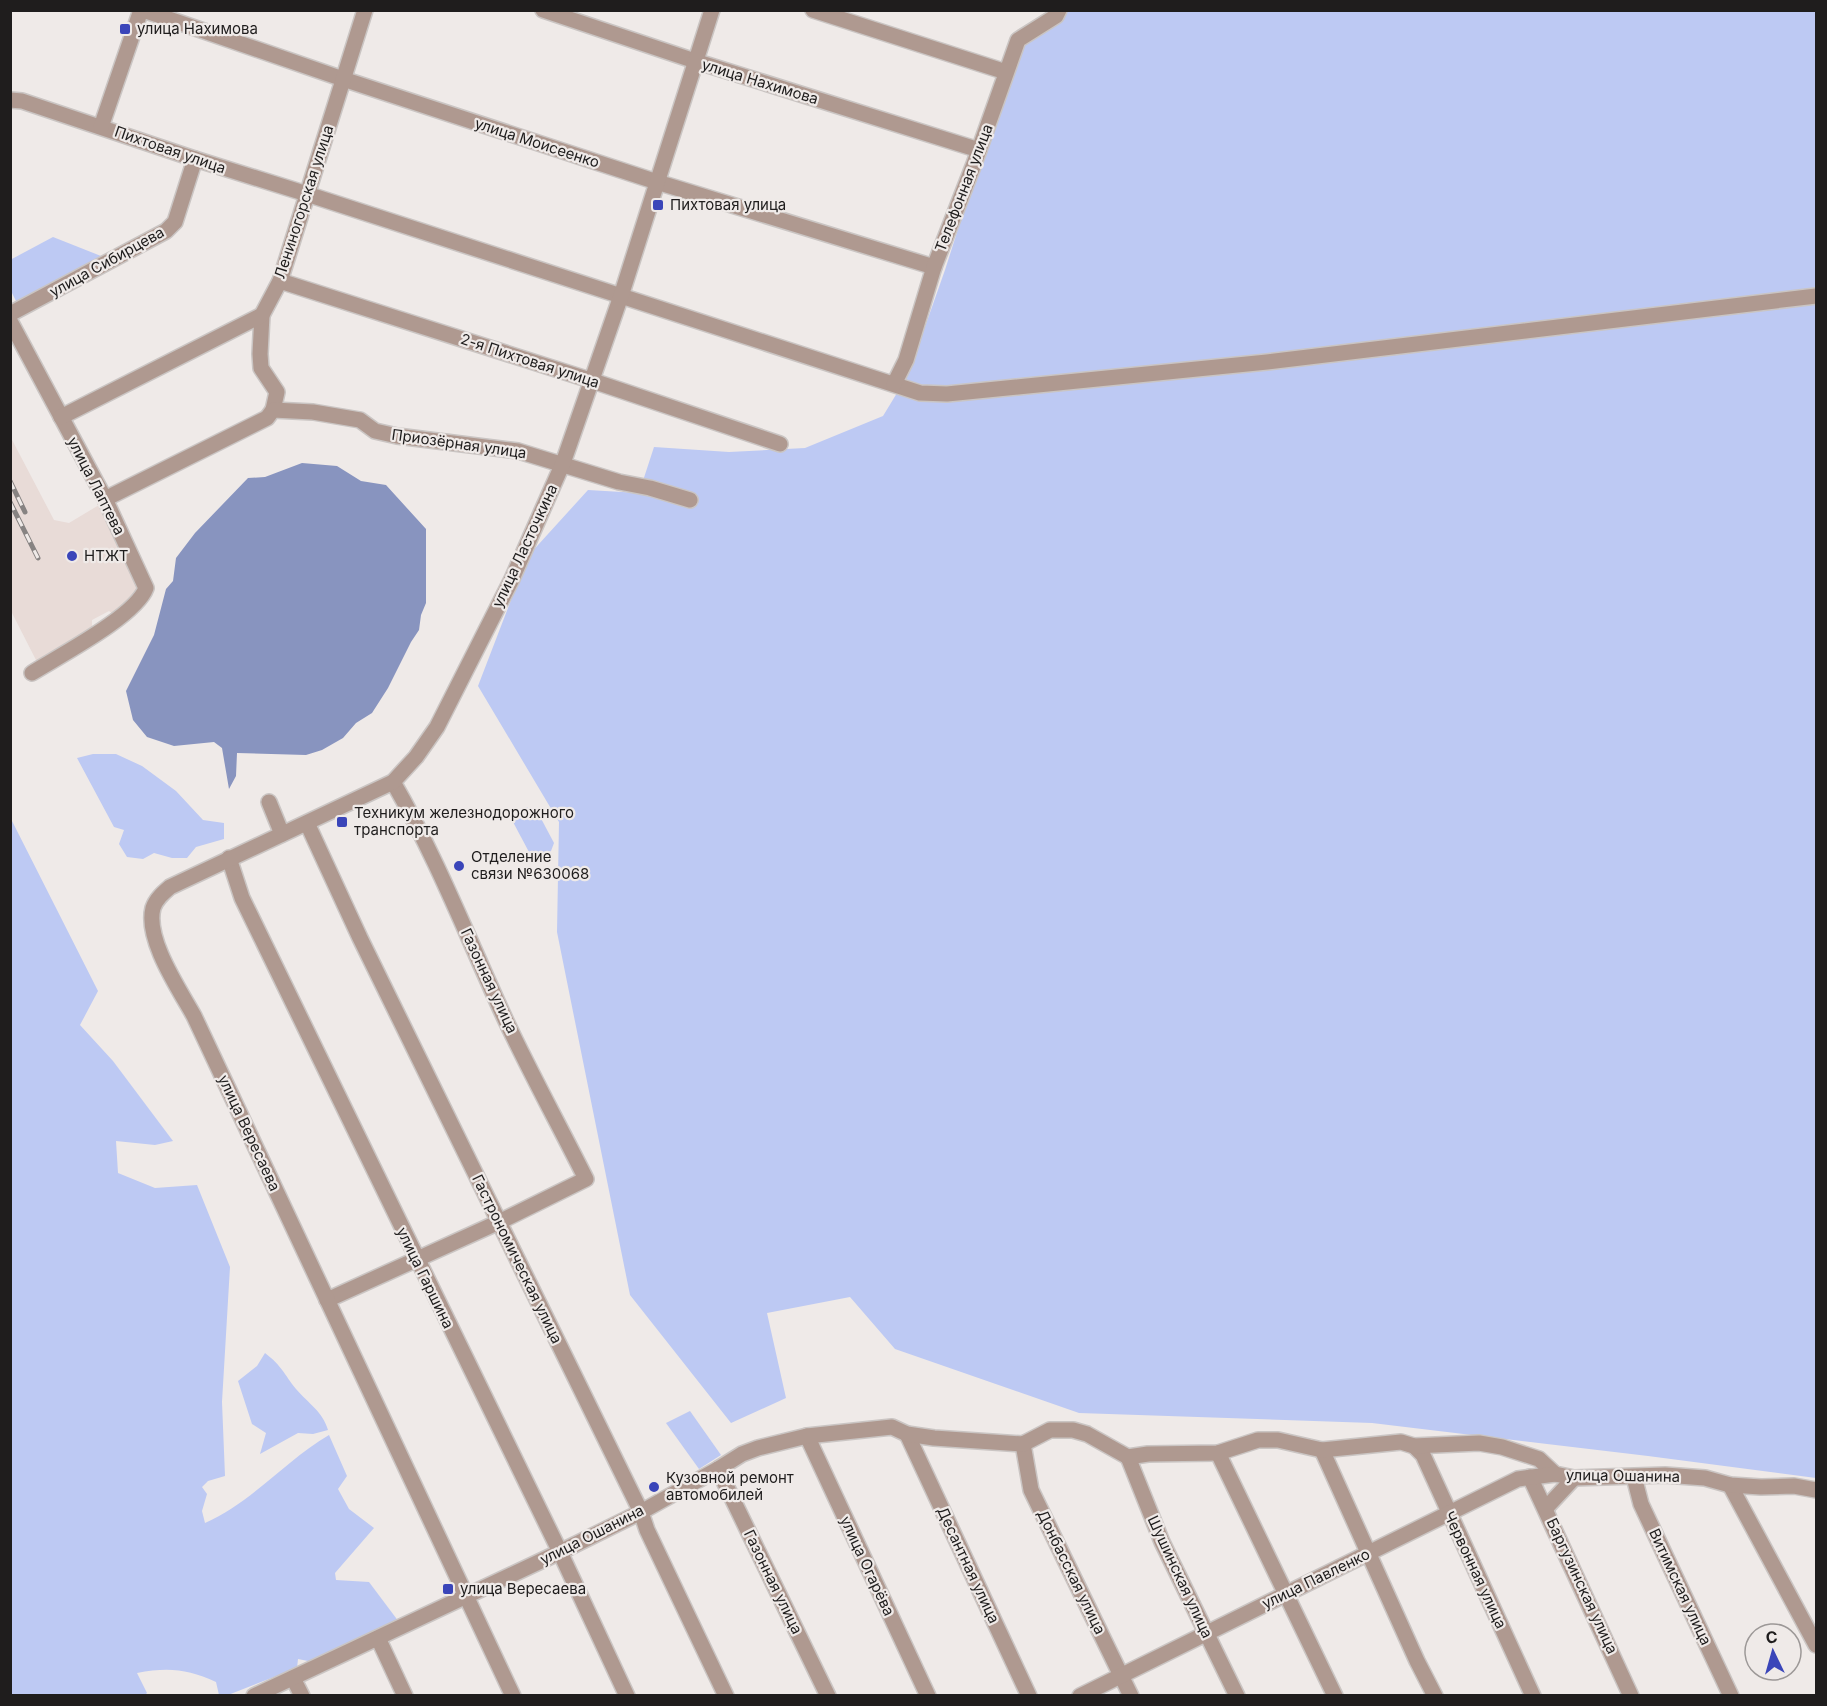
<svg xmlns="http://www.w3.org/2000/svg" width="1827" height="1706" viewBox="0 0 1827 1706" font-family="Inter,sans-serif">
<rect width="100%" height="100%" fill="#efeae8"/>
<polygon fill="#e8dbd7" points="10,436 54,520 69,523 104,502 150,589 113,614 109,611 92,620 92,630 43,663 36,660 11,611"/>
<g fill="#bdc9f3">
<polygon points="1067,11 1816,11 1816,1478 1648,1456 1372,1423 1079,1413 895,1349 850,1297 767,1313 786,1398 731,1423 630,1295 557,932 559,822 478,686 528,556 588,490 639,493 654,447 729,452 805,448 883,416 908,375 945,270 981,157 1025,44"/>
<polygon points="53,237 101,256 17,303 11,291 10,260"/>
<polygon points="93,754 116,754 142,766 176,791 203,820 224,823 224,839 196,847 187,858 172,858 154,853 143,859 127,857 119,844 124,830 114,827 77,758"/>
<path d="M527,807L536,809L554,843L551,851L538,858L529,852L513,822C514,814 520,810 527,807Z"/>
<path d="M11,819L98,991L80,1025L113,1061L173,1141L155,1145L116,1141L118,1173L155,1188L197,1185L230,1267L222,1402L225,1476L208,1481L202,1487L207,1494L202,1511L205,1523C252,1502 285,1461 329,1435L347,1476L338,1489L349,1509L374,1528L335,1573L336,1580L369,1582L399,1622L313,1662L298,1659L297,1668L228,1695H219L216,1682C188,1669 168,1667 137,1673L147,1693L145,1695H11Z"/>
<path d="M265,1353C282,1366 284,1374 296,1389C308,1403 323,1412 328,1430L313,1434L298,1433L260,1454L266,1433L252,1424L238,1381L257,1366Z"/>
<polygon points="690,1411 721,1455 699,1469 666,1423"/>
</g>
<polygon fill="#8894bf" points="302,463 337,466 361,481 386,485 426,529 426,603 421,615 419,630 411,642 388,688 372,713 356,723 343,738 322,750 306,755 237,753 236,776 229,789 222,748 214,742 174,746 147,737 133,720 126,691 154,635 166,589 173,581 176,558 195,533 248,478 265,477"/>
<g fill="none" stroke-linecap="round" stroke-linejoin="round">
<g stroke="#cac5c3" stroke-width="18">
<g id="minor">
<polyline points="143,10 343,79 657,182 934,267"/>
<polyline points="543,10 695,61 979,150"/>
<polyline points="813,10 1006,72"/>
<polyline points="10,100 22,101 195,159 307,194 920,393 947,394 1267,362 1816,296"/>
<polyline points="101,127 141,10"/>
<polyline points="280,281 593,381 780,444"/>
<polyline points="10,314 166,231 175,222 195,159"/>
<polyline points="262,315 260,354 261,368 277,392 273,410"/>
<path d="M10,321L105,499L146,588C136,616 59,656 32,673"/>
<polyline points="894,384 906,360 934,267 974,164 1018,40 1056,16 1059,10"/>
<polyline points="61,417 262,315 280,281 365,10"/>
<polyline points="105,499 267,418 273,410 313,412 360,420 375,431 397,436 518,451 619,482 650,488 690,500"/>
<polyline points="269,802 282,834"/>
<polyline points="307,823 360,938 641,1512 647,1530 726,1696"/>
<polyline points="229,858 242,898 560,1552 627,1696"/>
<path d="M327,1300L499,1222L586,1179C560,1127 531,1074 506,1021C469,941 437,858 393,782"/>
<polyline points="907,1434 1029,1696"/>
<polyline points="807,1436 928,1696"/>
<polyline points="1023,1444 1031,1490 1131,1696"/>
<polyline points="1414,1446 1423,1455 1533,1696"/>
<polyline points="1322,1450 1417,1661 1435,1696"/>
<polyline points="1218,1453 1335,1696"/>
<polyline points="1128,1457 1162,1542 1237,1696"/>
<polyline points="718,1469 828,1696"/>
<polyline points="1530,1477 1631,1696"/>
<polyline points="1634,1477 1641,1504 1731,1696"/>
<polyline points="1730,1485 1816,1645"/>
<polyline points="1546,1508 1574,1478"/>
<polyline points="378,1638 405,1696"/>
<polyline points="293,1678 302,1696"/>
<polyline points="254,1696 560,1552 641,1512 718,1469 742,1454 758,1448 807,1436 892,1427 907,1434 934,1438 1023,1444 1050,1430 1073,1430 1087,1434 1128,1457 1148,1454 1218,1453 1258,1440 1278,1440 1322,1450 1401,1442 1414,1446 1479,1443 1502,1447 1539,1459 1555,1474 1574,1478 1665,1475 1705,1478 1730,1485 1761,1487 1794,1486 1816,1490"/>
<path d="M513,1696L194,1016C179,989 145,939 153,908C156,899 163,893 170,887L393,782L416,757L437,727L512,579L563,463L621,296L712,10"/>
<polyline points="1080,1696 1518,1479 1555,1474"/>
</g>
</g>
<use href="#minor" stroke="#af9990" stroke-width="15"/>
<g stroke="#878382" stroke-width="5">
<g id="rail">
<polyline points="10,481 25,512"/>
<polyline points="10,502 38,558"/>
</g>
</g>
<use href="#rail" stroke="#efeae8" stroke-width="3" stroke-dasharray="9" stroke-linecap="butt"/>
</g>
<g fill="#3a45b9" stroke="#efeae8" stroke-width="2">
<rect x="119" y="23" width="12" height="12" rx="3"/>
<rect x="652" y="199" width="12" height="12" rx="3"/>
<circle cx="72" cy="556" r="6"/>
<rect x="336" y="816" width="12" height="12" rx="3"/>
<circle cx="459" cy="866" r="6"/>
<circle cx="654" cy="1487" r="6"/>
<rect x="442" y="1583" width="12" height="12" rx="3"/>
</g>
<g text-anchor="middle" stroke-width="4.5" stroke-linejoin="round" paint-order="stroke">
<g font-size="15" fill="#1f1d1d" stroke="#efeae8" text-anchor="start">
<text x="137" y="34">улица Нахимова</text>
<text x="670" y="210">Пихтовая улица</text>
<text x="84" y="561">НТЖТ</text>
<text x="354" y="818">Техникум железнодорожного<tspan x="354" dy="17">транспорта</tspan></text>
<text x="471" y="862">Отделение<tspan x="471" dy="17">связи №630068</tspan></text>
<text x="666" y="1483">Кузовной ремонт<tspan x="666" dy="17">автомобилей</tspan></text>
<text x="460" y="1594">улица Вересаева</text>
</g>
<g font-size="15" fill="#1f1d1d" stroke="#efeae8">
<text transform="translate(760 82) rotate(17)" y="5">улица Нахимова</text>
<text transform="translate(537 143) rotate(18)" y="5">улица Моисеенко</text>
<text transform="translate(170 150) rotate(19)" y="5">Пихтовая улица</text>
<text transform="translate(964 188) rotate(-69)" y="5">Телефонная улица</text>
<text transform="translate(304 202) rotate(-72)" y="5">Лениногорская улица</text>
<text transform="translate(107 262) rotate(-29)" y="5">улица Сибирцева</text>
<text transform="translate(530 361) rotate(18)" y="5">2-я Пихтовая улица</text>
<text transform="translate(459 444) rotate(8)" y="5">Приозёрная улица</text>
<text transform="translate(96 486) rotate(63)" y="5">улица Лаптева</text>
<text transform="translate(525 546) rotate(-65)" y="5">улица Ласточкина</text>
<text transform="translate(489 981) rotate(65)" y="5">Газонная улица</text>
<text transform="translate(249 1133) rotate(65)" y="5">улица Вересаева</text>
<text transform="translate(517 1259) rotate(64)" y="5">Гастрономическая улица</text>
<text transform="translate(425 1278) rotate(64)" y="5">улица Гаршина</text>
<text transform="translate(1623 1476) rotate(1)" y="5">улица Ошанина</text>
<text transform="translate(592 1535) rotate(-27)" y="5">улица Ошанина</text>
<text transform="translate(968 1565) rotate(65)" y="5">Десантная улица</text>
<text transform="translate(867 1566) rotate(65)" y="5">улица Огарёва</text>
<text transform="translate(1475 1570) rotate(65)" y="5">Червонная улица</text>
<text transform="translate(1071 1572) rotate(64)" y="5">Донбасская улица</text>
<text transform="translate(1180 1577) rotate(65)" y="5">Шушинская улица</text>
<text transform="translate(1316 1579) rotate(-26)" y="5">улица Павленко</text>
<text transform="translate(773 1582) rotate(64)" y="5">Газонная улица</text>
<text transform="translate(1582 1586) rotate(65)" y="5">Баргузинская улица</text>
<text transform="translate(1680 1587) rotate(65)" y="5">Витимская улица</text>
</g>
</g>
<rect width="1827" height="1706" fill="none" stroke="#1f1d1d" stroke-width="24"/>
<g transform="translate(1773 1652) rotate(355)"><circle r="28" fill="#efeae8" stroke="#9c9897" stroke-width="1.5"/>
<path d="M0-4.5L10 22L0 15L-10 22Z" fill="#3a45b9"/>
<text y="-9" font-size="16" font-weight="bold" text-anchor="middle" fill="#1f1d1d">С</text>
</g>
</svg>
